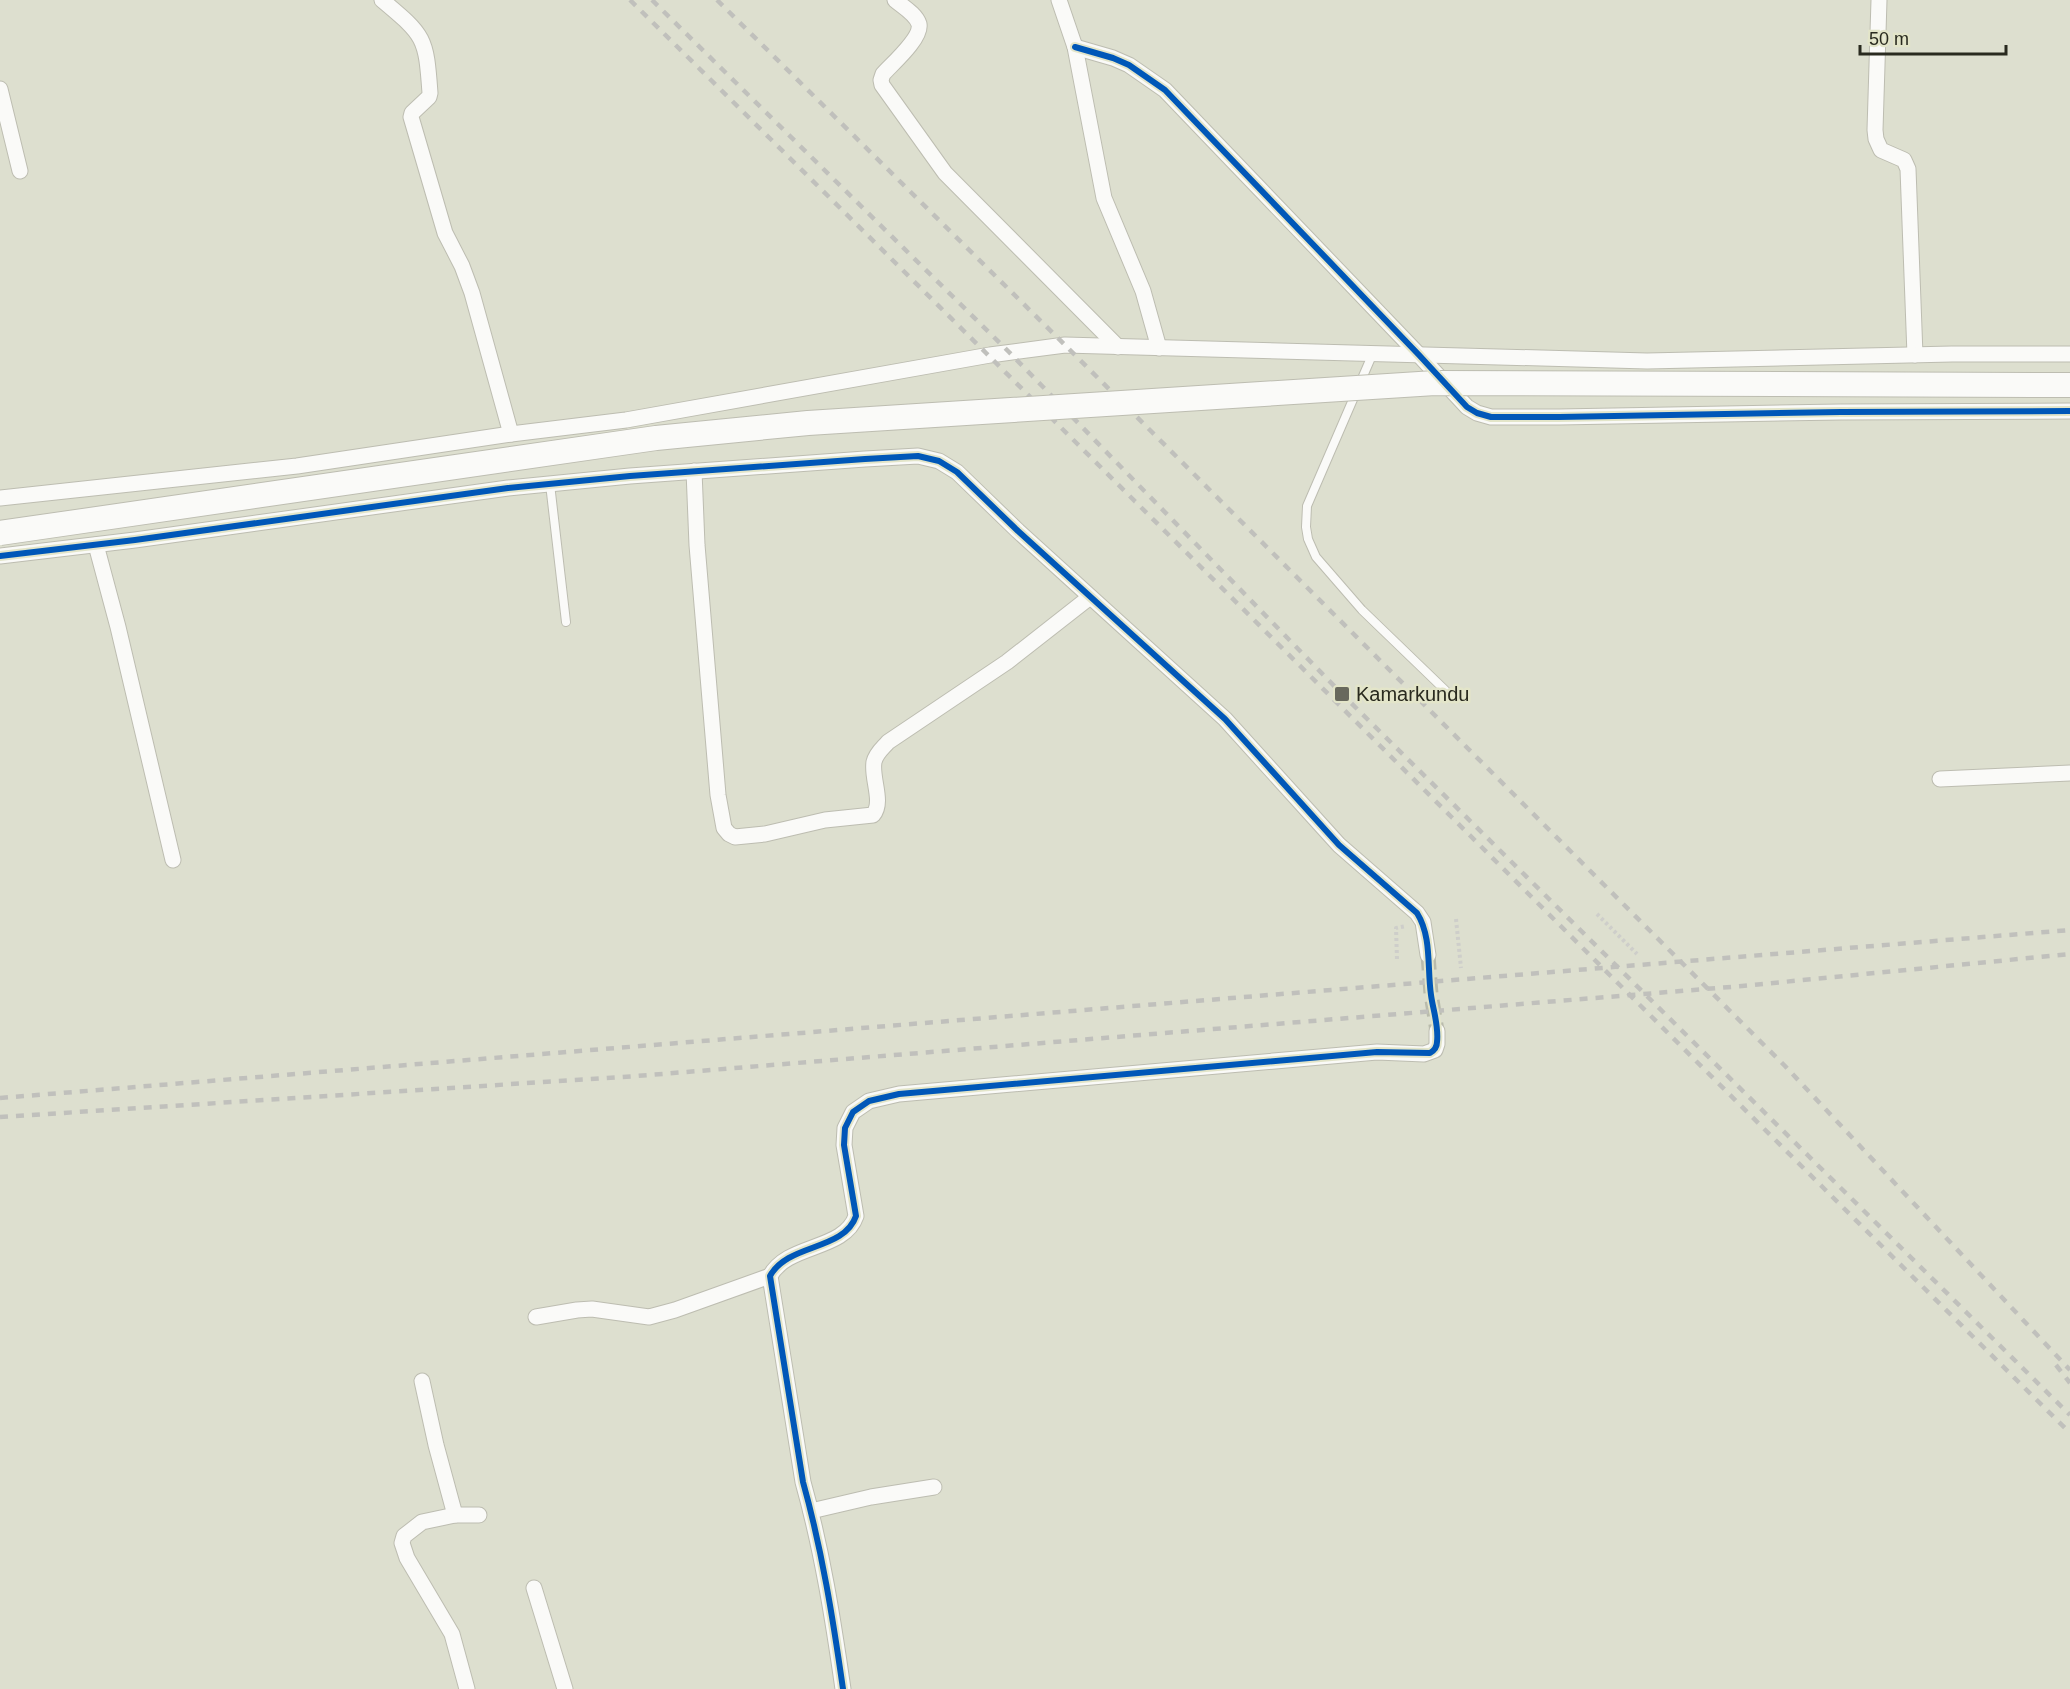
<svg xmlns="http://www.w3.org/2000/svg" width="2070" height="1689" viewBox="0 0 2070 1689" font-family="Helvetica,sans-serif">
<rect width="100%" height="100%" fill="#dddfcf"/>
<g fill="none" stroke-linecap="round" stroke-linejoin="round">
<polyline stroke="#b9bbac" stroke-width="15" stroke-dasharray="15 8" stroke-linecap="butt" points="1428,955 1431,994 1437,1031"/>
<g stroke="#bdbdb1" stroke-width="10">
<g id="service">
<polyline points="1373,353 1307,506 1306,527 1308,539 1316,557 1362,610 1446,691"/>
<polyline points="550,484 566,622"/>
</g>
</g>
<g stroke="#bdbdb1" stroke-width="17">
<g id="minor">
<path d="M382,0C425,36 426,37 430,93L429,97L412,113L411,117L445,233L462,266L472,293L511,434"/>
<path d="M895,0C902,6 916,14 919,24C922,38 892,64 883,74L881,80L882,85L945,173L1118,347"/>
<polyline points="1059,0 1075,47 1104,198 1143,291 1159,348"/>
<polyline points="1879,0 1875,130 1876,139 1881,150 1904,160 1908,169 1915,355"/>
<polyline points="1075,47 1113,58 1129,65 1165,90 1419,355 1467,407 1477,413 1491,417 1559,417 1841,412 2070,411"/>
<polyline points="0,89 20,171"/>
<path d="M694,471L697,545L718,795L724,828L729,834L735,837L765,834L825,820L873,815C884,802 871,778 874,762C876,753 883,748 888,742L1007,662L1090,597"/>
<polyline points="0,498 297,466 511,434 626,420 990,355 1065,345 1647,361 1952,354 2070,354"/>
<polyline points="96,545 118,627 173,860"/>
<polyline points="0,556 135,540 508,488 630,476 865,459 918,456 939,461 957,472 1018,531 1225,719 1339,845 1417,913 1423,922 1428,955"/>
<polyline points="1940,779 2070,773"/>
<polyline points="536,1317 577,1310 592,1309 649,1317 675,1310 770,1276"/>
<polyline points="422,1381 436,1445 455,1515"/>
<polyline points="811,1511 871,1497 934,1487"/>
<polyline points="534,1588 565,1689"/>
<polyline points="467,1689 452,1634 407,1558 402,1543 404,1536 422,1522 455,1515 479,1515"/>
<path d="M843,1689C833,1619 822,1550 803,1482L770,1276C788,1243 844,1251 856,1216L844,1145L845,1128L853,1112L869,1101L899,1094L1377,1052L1424,1054L1435,1050L1437,1044V1031"/>
</g>
</g>
<g stroke="#cececa" stroke-width="4" stroke-dasharray="3 3" stroke-linecap="butt">
<polyline points="1597,914 1637,954"/>
<polyline points="1456,919 1461,968"/>
<polyline points="1397,959 1396,928 1406,926"/>
</g>
<use href="#service" stroke="#fafaf8" stroke-width="8"/>
<use href="#minor" stroke="#fafaf8" stroke-width="15"/>
<g stroke="#c0c0bc" stroke-width="4.5" stroke-dasharray="8 8" stroke-linecap="butt">
<path d="M630,0C1112,476 1589,956 2070,1433"/>
<polyline points="652,0 1009,352 1342,694 2070,1415"/>
<polyline points="717,0 1065,345 1785,1066 2070,1370"/>
<polyline points="0,1098 2070,930"/>
<polyline points="0,1117 637,1076 1742,986 2070,954"/>
<polyline points="2056,1365 2070,1383"/>
</g>
<g stroke="#bdbdb1" stroke-width="26" stroke-linecap="butt">
<polyline id="primary-bridge" points="0,533 656,438 808,423 1435,383 2070,385"/>
</g>
<use href="#primary-bridge" stroke="#fafaf8" stroke-width="24"/>
<g stroke="#e3e5c9" stroke-width="10">
<g id="cycleway">
<polyline points="1075,47 1113,58 1129,65 1165,90 1419,355 1467,407 1477,413 1491,417 1559,417 1841,412 2070,411"/>
<path d="M0,556L135,540L508,488L630,476L865,459L918,456L939,461L957,472L1018,531L1225,719L1339,845L1417,913C1432,937 1427,968 1431,995C1433,1010 1439,1026 1437,1042C1437,1047 1435,1050 1430,1053L1377,1052L899,1094L869,1101L853,1112L845,1128L844,1145L856,1216C844,1251 788,1243 770,1276L803,1482C822,1550 833,1619 843,1689"/>
</g>
</g>
<use href="#cycleway" stroke="#0057b8" stroke-width="6"/>
</g>
<rect fill="#68695d" stroke="#e3e5c9" stroke-width="2" x="1334" y="686" width="16" height="16" rx="3"/>
<g text-anchor="middle" stroke-width="5" stroke-linejoin="round" paint-order="stroke">
<g font-size="20" fill="#292a1f" stroke="#e3e5c9" text-anchor="start">
<text x="1356" y="701">Kamarkundu</text>
</g>
</g>
<path d="M1860 45v9h146v-9" fill="none" stroke="#292a1f" stroke-width="3"/>
<text x="1869" y="45" font-size="18" fill="#292a1f" stroke="#e3e5c9" stroke-width="4.5" paint-order="stroke">50 m</text>
</svg>
